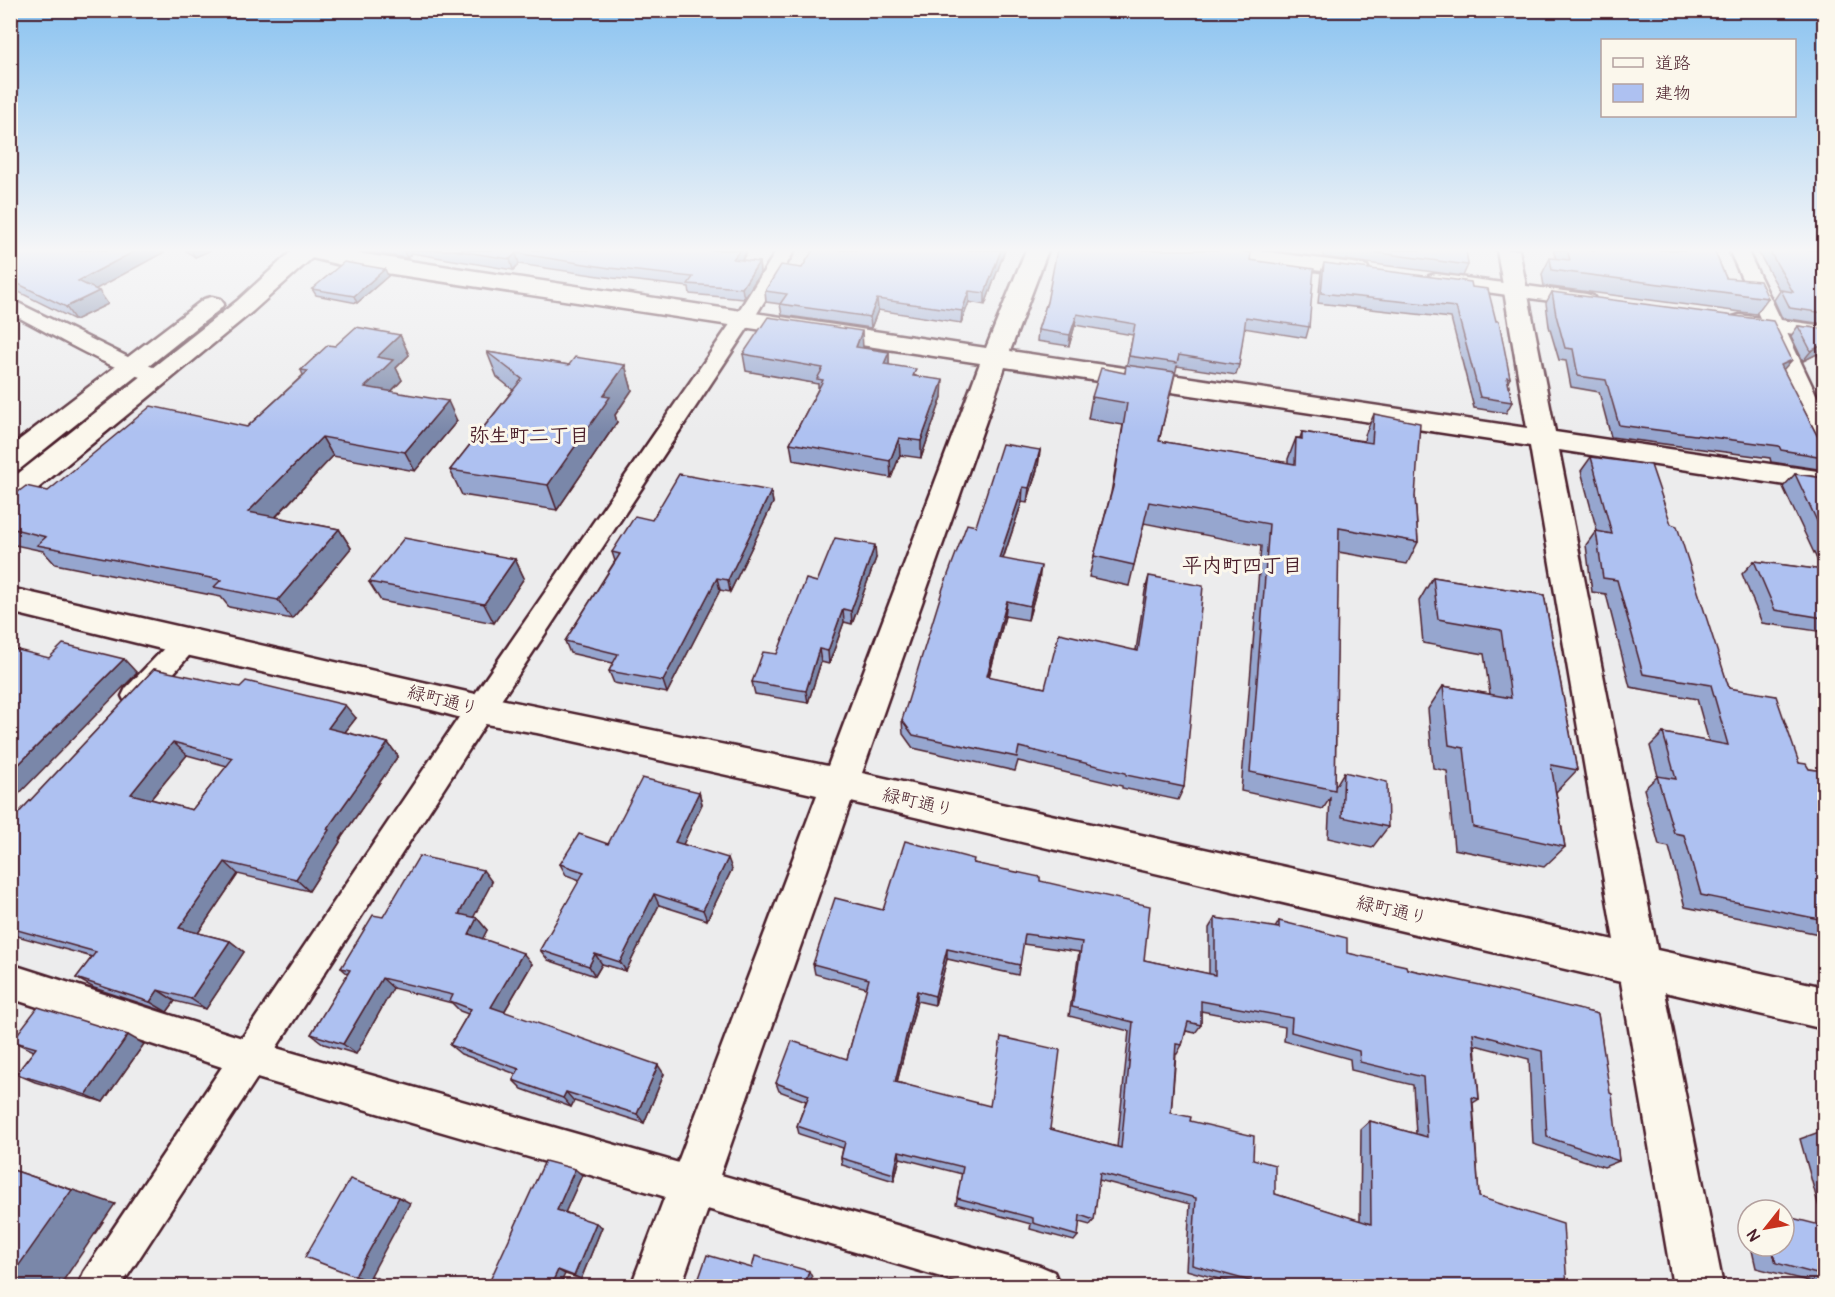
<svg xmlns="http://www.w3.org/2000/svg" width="1835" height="1297" viewBox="0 0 1835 1297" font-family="Pangolin,'Klee One',sans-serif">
<rect width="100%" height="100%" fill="#ececed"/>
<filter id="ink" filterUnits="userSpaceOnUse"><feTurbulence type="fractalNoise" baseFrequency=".0167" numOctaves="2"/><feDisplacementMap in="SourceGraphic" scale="12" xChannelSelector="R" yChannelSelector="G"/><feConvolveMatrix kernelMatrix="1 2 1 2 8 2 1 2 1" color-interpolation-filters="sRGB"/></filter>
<g filter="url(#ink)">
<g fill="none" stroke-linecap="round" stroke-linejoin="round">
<g stroke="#4a1f2b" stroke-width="5">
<g id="minor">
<polygon points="777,250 795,250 753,320 490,717 276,1048 1040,1266 1054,1272 1060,1286 972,1286 257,1078 121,1286 78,1286 84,1272 222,1067 10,998 10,964 242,1038 470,701 733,320"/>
<polygon points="1200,250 1253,250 1360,264 1367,266 1369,270 1367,274 1360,276 1209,256 1202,254"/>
<polygon points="1729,250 1747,250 1781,320 1824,326 1824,338 1787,333 1824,411 1824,440 1816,438 1813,433 1766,330 1733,325 1730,321 1733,317 1740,315 1760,318"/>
<polygon points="1436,274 1586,294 1593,296 1596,300 1593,304 1586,306 1429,284 1426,280 1429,276"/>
<path d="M10,299L138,362L165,371L169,376L165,381C140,387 39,327 10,313Z"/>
<polygon points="186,632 195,635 199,642 195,649 146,704 136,707 126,704 122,696 126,688 177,635"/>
</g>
</g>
<g stroke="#4a1f2b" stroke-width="5">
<g id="tertiary">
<path d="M293,250H337L986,348L1026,250H1048L1010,351L1527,428L1497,250H1519L1555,432L1824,472V491L1559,450L1657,950L1824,987V1029L1665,992L1723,1286H1673L1621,982L851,802L681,1286H631L817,795L537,733L480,723L432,710L186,655L10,612V588L480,695L828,766L980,363L353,268L312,258L253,311L20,503L10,506V480L237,301ZM1005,367L1530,446L1614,940L862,773Z"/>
<polygon points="212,297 220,299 224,304 220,309 20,469 10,471 10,447 204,299"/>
</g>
</g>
<use href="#minor" fill="#fbf7ec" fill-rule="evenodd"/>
<use href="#tertiary" fill="#fbf7ec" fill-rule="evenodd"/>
</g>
<g fill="#96a6cf" stroke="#4a1f2b" stroke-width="1.5" fill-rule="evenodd">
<polygon points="10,250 95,289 108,304 75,320 19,292 10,296"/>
<polygon points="185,250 211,250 195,257"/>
<polygon points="366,250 748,250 742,260 759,262 760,273 744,299 690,294 689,287 613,278 519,264 513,270 412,253 407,258 367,252"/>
<polygon points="1005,250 985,305 969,302 961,323 878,310 871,328 782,315 780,304 766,302 765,291 802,268"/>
<polygon points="1323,250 1466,250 1468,265 1463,276 1323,257"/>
<polygon points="1553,250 1714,250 1726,278 1768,298 1756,314 1544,286 1542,274 1550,258 1556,259"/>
<polygon points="1757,250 1824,250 1824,324 1782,318 1774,300 1780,291"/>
<polygon points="1250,260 1309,327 1306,338 1244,328 1239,365 1236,375 1177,366 1159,441 1288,463 1288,459 1296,438 1300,438 1302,432 1364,441 1365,435 1374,414 1415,497 1418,542 1407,564 1338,552 1335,787 1344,772 1388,827 1372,848 1328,838 1330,798 1323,809 1241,791 1261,546 1144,523 1129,586 1089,577 1094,556 1111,493 1123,425 1088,419 1092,397 1125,373 1133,335 1075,325 1069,346 1037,341 1038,330 1047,302"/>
<polygon points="1324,263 1472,287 1496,321 1510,378 1508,382 1512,402 1506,413 1474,408 1451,318 1318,303 1321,273"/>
<polygon points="388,276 357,303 316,295 312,289"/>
<polygon points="1552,292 1783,370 1824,449 1824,462 1818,469 1771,462 1770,458 1611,437 1599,392 1571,387 1566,361 1559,360 1549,326 1546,303"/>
<polygon points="1798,326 1824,329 1824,368 1817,354 1803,361 1791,336"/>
<polygon points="400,335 409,355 396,368 402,380 391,392 457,421 415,471 333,456 276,517 339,529 351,548 292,619 229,607 221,597 55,564 43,551 10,544 10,498 48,491 247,427 303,375 301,370 335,346"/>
<polygon points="863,348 889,352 889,365 916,376 942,397 921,458 900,455 891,478 793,460 790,443 818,389 818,384 746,371 743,354"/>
<polygon points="487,352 569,365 625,365 632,390 615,415 617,422 557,510 462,495 450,470 513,390 497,377"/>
<polygon points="1040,450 1038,466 1027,503 1022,502 1003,559 1039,581 1028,620 1005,616 989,677 1045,688 1136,650 1145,591 1149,576 1184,787 1178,800 1122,788 1122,786 1018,761 1015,771 913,748 903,734 902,720 976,526"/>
<polygon points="1591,457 1671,524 1729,688 1799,763 1809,769 1824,771 1824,935 1685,907 1669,847 1659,845 1644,789 1658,776 1650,746 1663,733 1709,742 1697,699 1630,687 1606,594 1592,592 1586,545 1596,531 1597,531 1581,471"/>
<polygon points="1795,474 1824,478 1824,632 1762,623 1742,574 1754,561 1822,570 1783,487"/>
<polygon points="771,491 773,503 730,592 720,590 667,693 614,683 609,671 613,663 570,653 565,641 615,561 612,552 652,520"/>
<polygon points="876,558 852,624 844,622 829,664 821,662 808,703 755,694 752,682 777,654 817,582"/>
<polygon points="515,559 524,578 494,623 381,601 369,582"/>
<polygon points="1433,577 1544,595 1577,770 1556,792 1565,847 1544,867 1454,849 1447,771 1433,768 1428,709 1443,686 1490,694 1484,654 1423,643 1419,601"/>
<path d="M154,669L356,718L345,732L388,743L398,756L339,841L340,842L309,891L238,874L198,933L230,941L244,952L206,1009L175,1001L167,1012L94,988L76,978L92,957L10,934V822ZM187,755L227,766L192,810L151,799Z"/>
<polygon points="699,792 702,804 683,844 732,869 707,920 659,905 626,971 602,964 595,976 548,960 540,950 580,880 566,875 560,864 608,844"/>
<path d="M974,863L1040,881L1144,960L1209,974V928L1215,918L1275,928L1279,921L1347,953L1407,969L1598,1014L1619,1161L1604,1167L1533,1144L1529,1059L1475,1045L1479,1099L1473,1103L1479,1197L1567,1287H1248L1186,1270L1190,1204L1099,1180L1094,1220L1090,1225L1079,1222L1078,1236L1074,1241L1030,1229L1031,1224L956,1204L962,1174L900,1158L894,1181L842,1165L841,1158L843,1148L799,1134L797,1126L806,1101L779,1091L776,1083L847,1059L867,988L815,974L813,964L883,910ZM1023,944L1079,952L1069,1016L1129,1031L1117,1147L1050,1129L897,1082L917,1001L935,1005L947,959L1018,975ZM1201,1011L1285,1027L1284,1041L1350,1059L1351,1070L1413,1085L1416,1134L1370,1121L1361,1129L1360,1221L1275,1194L1253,1159L1190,1121L1171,1113L1176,1054H1177L1182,1045L1186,1031L1195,1033L1201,1025Z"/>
<polygon points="492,882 473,917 477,918 487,930 482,939 532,964 504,1012 664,1074 644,1123 574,1101 571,1107 522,1089 513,1080 516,1074 461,1054 450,1045 468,1014 460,1011 452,1003 393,988 356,1054 324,1044 311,1034 348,974 341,968 383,917"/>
<polygon points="12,1041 144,1044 103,1102 35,1082 16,1074 34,1051"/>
<polygon points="1819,1132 1824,1133 1824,1225 1800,1139"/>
<polygon points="582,1175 565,1212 602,1227 581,1279 565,1274 487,1287"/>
<polygon points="1748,1215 1748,1234 1744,1216"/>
<polygon points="1824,1226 1824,1285 1756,1268 1751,1246 1784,1246"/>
</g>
<g fill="#7a87a9" stroke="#4a1f2b" stroke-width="1.5">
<polygon points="137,250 168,250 87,294 78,281"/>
<polygon points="191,250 211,250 195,257"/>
<polygon points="403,250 411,250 412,253 407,258"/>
<polygon points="740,250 748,250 735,269 733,259"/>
<polygon points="1001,250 1005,250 985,305 985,293"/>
<polygon points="516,253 519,264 513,270 510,259"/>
<polygon points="759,262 760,273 744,299 742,288"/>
<polygon points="385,269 388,276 357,303 354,296"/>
<polygon points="10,281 19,292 10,296"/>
<polygon points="99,291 108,304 75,320 66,307"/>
<polygon points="969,291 969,302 961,323 962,311"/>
<polygon points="877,299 878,310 871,328 870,317"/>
<polygon points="1077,314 1075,325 1069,346 1070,335"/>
<polygon points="862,331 863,348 857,364 856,347"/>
<polygon points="400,335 409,355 396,368 402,380 376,407 365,387 377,357"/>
<polygon points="1824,344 1817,354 1803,361 1811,351"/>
<polygon points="889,352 889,369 884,364"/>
<polygon points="1792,360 1782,371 1781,365"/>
<polygon points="625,365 632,390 615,415 617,422 557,510 548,485 603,396"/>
<polygon points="943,380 942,397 921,458 921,441"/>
<polygon points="448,401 457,421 415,471 405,452"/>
<polygon points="322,437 333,456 262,531 248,512"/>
<polygon points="899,438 900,455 891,478 890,461"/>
<polygon points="1040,450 1038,466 1027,503 1029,488"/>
<polygon points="1023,487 1022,502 998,573 999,558"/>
<polygon points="771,491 773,503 730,592 728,580"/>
<polygon points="339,529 351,548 292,619 278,600"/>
<polygon points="875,545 876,558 852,624 851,611"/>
<polygon points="515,559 524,578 494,623 484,604"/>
<polygon points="1041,566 1039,581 1028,620 1030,606"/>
<polygon points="717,578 720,590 667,693 663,681"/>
<polygon points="1007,601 1005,616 985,690 987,676"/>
<polygon points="843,609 844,622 829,664 828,651"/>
<polygon points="819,649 821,662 808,703 806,691"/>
<polygon points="124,659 137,673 10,803 10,773"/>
<polygon points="345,705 356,718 338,741 328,728"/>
<polygon points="173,742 187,755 145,806 131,794"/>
<polygon points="388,743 398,756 339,841 340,842 309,891 296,879 327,829"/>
<polygon points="699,792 702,804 679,853 675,842"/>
<polygon points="728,858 732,869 707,920 703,910"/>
<polygon points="225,862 238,874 194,939 179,928"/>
<polygon points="483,870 492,882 469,926 459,914"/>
<polygon points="654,894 659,905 626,971 620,962"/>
<polygon points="477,918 487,930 479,946 469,934"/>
<polygon points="230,941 244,952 206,1009 191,999"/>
<polygon points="947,949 947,959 935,1005 935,996"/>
<polygon points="523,953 532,964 501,1017 491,1007"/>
<polygon points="595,954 602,964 595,976 589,966"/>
<polygon points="382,978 393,988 356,1054 343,1044"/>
<polygon points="158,990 175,1001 167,1012 150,1002"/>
<polygon points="917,991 917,1001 895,1090 895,1082"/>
<polygon points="128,1035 144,1044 103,1102 86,1095"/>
<polygon points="658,1065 664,1074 644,1123 637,1114"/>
<polygon points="566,1092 574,1101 571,1107 563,1098"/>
<polygon points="899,1151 900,1158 894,1181 894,1174"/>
<polygon points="10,1169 115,1204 59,1287 10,1287"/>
<polygon points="575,1169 582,1175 564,1215 557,1210"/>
<polygon points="399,1197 410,1203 368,1281 355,1276"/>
<polygon points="596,1223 602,1227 581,1279 574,1276"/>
<polygon points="558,1270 565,1274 559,1287 550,1287"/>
<polygon points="809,1271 812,1277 809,1287 804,1287"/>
</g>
<g fill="#aec1f1" stroke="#4a1f2b" stroke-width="1.5" fill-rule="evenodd">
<polygon points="10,250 137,250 78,281 99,291 66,307 10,280"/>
<polygon points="453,250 740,250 733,259 759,262 742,288 688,284 693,277 610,268 516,253 510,259"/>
<polygon points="813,250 1001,250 985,293 969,291 962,311 877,299 870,317 780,304 787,294 765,291 781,265 802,268"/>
<polygon points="1057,250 1235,250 1251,253 1250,260 1314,269 1309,327 1246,317 1239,365 1179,355 1177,363 1129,356 1135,324 1077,314 1070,335 1038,330 1047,302"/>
<polygon points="1359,250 1466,250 1468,265"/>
<polygon points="1567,250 1714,250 1726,278 1760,281 1768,298 1552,270 1550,258 1570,260"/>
<polygon points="1769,250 1824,250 1824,313 1790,308 1781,290 1793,292"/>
<polygon points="344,262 385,269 354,296 312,289"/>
<polygon points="1324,263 1471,282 1472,287 1488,289 1496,321 1499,321 1510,378 1507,377 1512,402 1480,397 1456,307 1321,293"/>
<polygon points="1552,292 1773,321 1792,360 1781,365 1824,449 1824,457 1781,450 1779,446 1619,425 1606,380 1578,376 1573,349 1565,348 1556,315"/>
<polygon points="768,317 862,331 856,347 889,352 884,364 916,369 913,376 943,380 921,441 899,438 890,461 790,443 823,380 817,379 823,368 743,354"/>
<polygon points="1798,326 1824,329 1824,344 1811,351"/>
<polygon points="356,327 400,335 377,357 393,360 365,387 448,401 405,452 322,437 248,512 339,529 278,600 214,587 221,580 37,545 46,537 10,528 10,498 26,486 48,491 151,406 247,427 308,371 301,370 328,345 335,346"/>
<polygon points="487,352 569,365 575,357 625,365 603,396 610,397 548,485 450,470 522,379"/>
<polygon points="1126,365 1175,372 1159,441 1295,464 1296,438 1302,439 1302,432 1372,443 1374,414 1420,423 1415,497 1418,542 1339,528 1335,790 1250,772 1269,524 1149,502 1134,565 1094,556 1113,487 1127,403 1092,397 1101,368 1125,373"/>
<polygon points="1002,444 1040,450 1029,488 1023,487 999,558 1041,566 1030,606 1007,601 987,676 1045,688 1059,633 1138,651 1149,576 1203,586 1184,787 1126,775 1126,773 1019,747 1017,757 913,735 902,720 943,588 967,524 976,526"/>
<polygon points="1591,457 1651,465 1671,524 1677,526 1729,688 1776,696 1799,763 1806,764 1809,769 1824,771 1824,920 1701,895 1684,835 1674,833 1657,776 1676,779 1663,733 1728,745 1711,685 1643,674 1617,580 1603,578 1596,531 1612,534"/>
<polygon points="679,474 771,491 728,580 717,578 663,681 609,671 618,654 565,641 620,554 612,552 635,516 652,520"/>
<polygon points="1795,474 1824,478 1824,536"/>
<polygon points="404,538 515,559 484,604 369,582"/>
<polygon points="835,538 875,545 851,611 843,609 828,651 819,649 806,691 752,682 763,652 777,654 806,579 817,582"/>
<polygon points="1754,561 1824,570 1824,618 1775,610"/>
<polygon points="1433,577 1544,595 1577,770 1551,765 1565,847 1473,827 1464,748 1449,745 1443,686 1511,698 1501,630 1438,619"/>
<polygon points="63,644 124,659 10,773 10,648 49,658"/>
<path d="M154,669L240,687L246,681L345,705L328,728L388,743L327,829L329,830L296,879L225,862L179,928L230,941L191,999L158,990L150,1002L76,978L96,952L10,928V822ZM173,742L233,758L192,810L131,794Z"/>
<polygon points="1344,772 1387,782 1388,827 1342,817"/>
<polygon points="642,778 699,792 675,842 728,858 703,910 654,894 620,962 595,954 589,966 540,950 584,872 560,864 579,834 608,844"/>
<path d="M905,841L974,859L973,863L1040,877V881L1150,906L1144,960L1215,975V918L1279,928V921L1347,938V953L1406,966L1407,969L1480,985L1598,1014L1610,1093L1612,1094L1619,1161L1547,1137L1542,1051L1473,1033L1479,1099L1472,1097L1479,1197L1563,1224L1567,1287H1272L1192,1265L1196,1198L1100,1173L1094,1220L1080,1215L1078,1236L1033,1223V1218L957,1198L963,1167L899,1151L894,1174L841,1158L845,1142L797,1126L809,1095L776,1083L792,1041L847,1059L869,979L813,964L835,898L883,910ZM1025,934L1082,942L1072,1007L1133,1022L1121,1148L1050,1129L1060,1050L1001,1037L990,1106L895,1082L917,991L935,996L947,949L1020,965ZM1201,1001L1292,1018L1291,1032L1359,1051L1360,1062L1423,1077L1427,1137L1370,1121L1371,1224L1275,1194V1165L1253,1159L1254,1136L1190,1121L1191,1117L1171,1113L1176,1044L1182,1045L1188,1022L1201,1025Z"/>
<polygon points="419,856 483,870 459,914 477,918 469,934 523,953 491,1007 658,1065 637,1114 566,1092 563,1098 513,1080 519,1069 450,1045 471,1009 450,1001 453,995 382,978 343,1044 311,1034 350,970 341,968 373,915 383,917"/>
<polygon points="38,1007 128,1035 86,1095 16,1074 36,1048 12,1041"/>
<polygon points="1819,1132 1824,1133 1824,1149"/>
<polygon points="545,1161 575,1169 557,1210 596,1223 574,1276 558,1270 550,1287 487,1287"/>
<polygon points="10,1169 72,1190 10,1278"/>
<polygon points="350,1179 399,1197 355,1276 305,1257"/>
<polygon points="1784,1216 1824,1226 1824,1276 1776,1263 1771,1246 1784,1246"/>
<polygon points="707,1255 752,1268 755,1256 809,1271 804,1287 696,1287"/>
<polygon points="372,1276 400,1287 366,1287"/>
</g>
</g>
<linearGradient id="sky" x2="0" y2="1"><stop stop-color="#89c2f0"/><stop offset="0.58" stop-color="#f6f6f7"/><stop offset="1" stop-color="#f6f6f7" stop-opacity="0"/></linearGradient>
<rect width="1835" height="432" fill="url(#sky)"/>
<g text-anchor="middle" stroke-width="6" stroke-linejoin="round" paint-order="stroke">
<g font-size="18" fill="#4a1f2b" stroke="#fbf7ec">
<text transform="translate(443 700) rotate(14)" y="6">緑町通り</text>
<text transform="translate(918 802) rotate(13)" y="6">緑町通り</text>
<text transform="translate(1392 910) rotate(13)" y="6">緑町通り</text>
</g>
<g font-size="20" font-weight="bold" fill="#4a1f2b" stroke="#fbf7ec">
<text x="529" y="442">弥生町二丁目</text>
<text x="1242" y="572">平内町四丁目</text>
</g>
</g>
<rect width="1835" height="1297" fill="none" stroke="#fbf7ec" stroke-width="36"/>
<rect x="18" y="18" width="1799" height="1261" fill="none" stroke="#4a1f2b" stroke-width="2" filter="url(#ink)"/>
<rect x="1601" y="39" width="195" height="78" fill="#fbf7ec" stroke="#b4a19f" stroke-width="1.5"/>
<rect x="1613" y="58" width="30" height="9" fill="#fbf7ec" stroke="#b4a19f" stroke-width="1.5"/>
<text x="1655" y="69" font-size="18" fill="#4a1f2b">道路</text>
<rect x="1613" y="84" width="30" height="18" fill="#aec1f1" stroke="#b4a19f" stroke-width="1.5"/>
<text x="1655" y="99" font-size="18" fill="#4a1f2b">建物</text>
<g transform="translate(1766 1228) rotate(239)"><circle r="28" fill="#fbf7ec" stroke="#b4a19f" stroke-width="1.5"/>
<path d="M0-4.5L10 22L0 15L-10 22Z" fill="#c8321e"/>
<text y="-9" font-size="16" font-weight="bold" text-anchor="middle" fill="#4a1f2b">N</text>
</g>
</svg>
